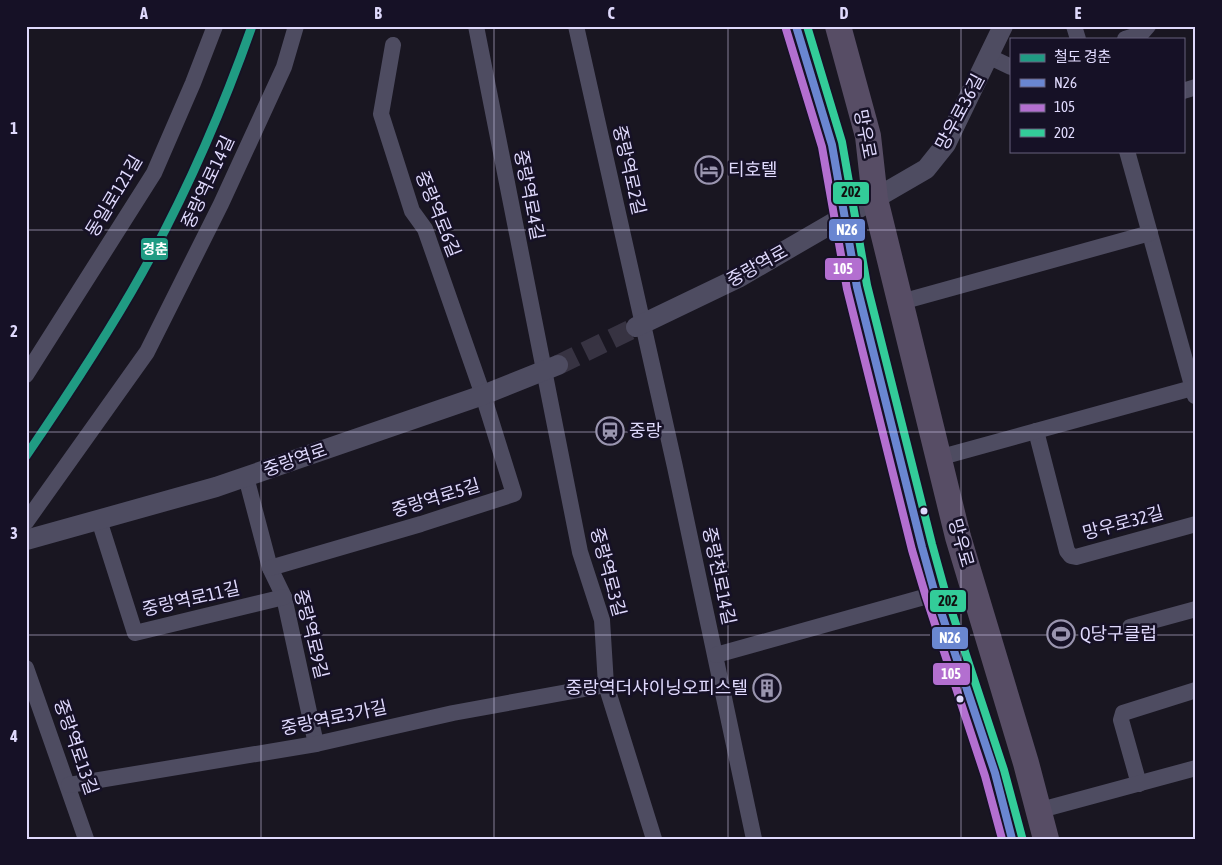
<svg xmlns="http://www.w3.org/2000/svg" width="1222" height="865" viewBox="0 0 1222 865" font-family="'Asap Condensed','Noto Sans KR',sans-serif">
<rect width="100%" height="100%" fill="#191621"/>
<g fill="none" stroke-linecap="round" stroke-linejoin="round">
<polyline stroke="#373342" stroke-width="20" stroke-dasharray="20 10" stroke-linecap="butt" points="558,365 636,327"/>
<g stroke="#4e4c61" stroke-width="16">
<polyline points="476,26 580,552 602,620 606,685 654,839"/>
<polyline points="576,26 675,467 754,839"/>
<polyline points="1074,26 1078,39"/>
<polyline points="1125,39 1141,34 1148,26"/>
<polyline points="988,56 1011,67"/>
<polyline points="1183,91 1196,87"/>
<polyline points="1127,151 1195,396"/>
<polyline points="901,302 1150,233"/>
<polyline points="26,375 154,173 193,83 215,26"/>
<polyline points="1036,431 1067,551 1071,556 1076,557 1196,524"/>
<polyline points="938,458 1196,387"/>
<polyline points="246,477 270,568 284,597 316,744"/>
<polyline points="99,520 135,633 284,597"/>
<polyline points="26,522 147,352 221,204 284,67 296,26"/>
<polyline points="270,568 421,524 514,494 483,395 425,229 412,211 381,114 393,45"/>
<polyline points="1130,627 1196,609"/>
<polyline points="716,655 935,594"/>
<polyline points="26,668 86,839"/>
<polyline points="1139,784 1121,720 1123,713 1196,690"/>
<polyline points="69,785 316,744 453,713 606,685"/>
<polyline points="1037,811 1196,768"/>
</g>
<g stroke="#4e4c61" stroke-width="20">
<polyline points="636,327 738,278 926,169 946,144 1003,26"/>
<polyline points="26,540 216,487 483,395 558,365"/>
</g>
<g stroke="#574d65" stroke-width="26">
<polyline points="796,26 832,145 857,287 922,547 935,594 995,773 1012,839"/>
<polyline points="838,26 868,136 875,199 958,537 1026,763 1046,839"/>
</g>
<g stroke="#161126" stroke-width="11">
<polyline id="bus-1" points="796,26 832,145 857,287 922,547 935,594 995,773 1012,839"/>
</g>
<g stroke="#161126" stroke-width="11">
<polyline id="bus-2" points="786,29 822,147 847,289 912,550 926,597 985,776 1002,839"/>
</g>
<g stroke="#161126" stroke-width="11">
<polyline id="bus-3" points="807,26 842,142 867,285 932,544 945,591 1004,770 1022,837"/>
</g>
<use href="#bus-1" stroke="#6a86d1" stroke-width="8"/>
<use href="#bus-2" stroke="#b36fd0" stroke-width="8"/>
<use href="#bus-3" stroke="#3c9" stroke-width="8"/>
<g stroke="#161126" stroke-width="12">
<path id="rail-1" d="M26,456C67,396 107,336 142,273C186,194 222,111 252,26"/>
</g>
<use href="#rail-1" stroke="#209b83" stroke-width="9"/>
</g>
<path fill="none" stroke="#dfd9fc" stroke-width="1" stroke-opacity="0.55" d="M261,26V839M494,26V839M728,26V839M961,26V839M26,230H1196M26,432H1196M26,635H1196"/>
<defs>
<g id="hotel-ring" transform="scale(1.4375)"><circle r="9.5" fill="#161126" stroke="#9a95af" stroke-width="1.5"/><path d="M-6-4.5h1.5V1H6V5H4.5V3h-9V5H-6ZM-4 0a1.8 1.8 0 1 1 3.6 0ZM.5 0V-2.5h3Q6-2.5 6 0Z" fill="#9a95af"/></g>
<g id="station-ring" transform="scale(1.4375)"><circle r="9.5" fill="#161126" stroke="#9a95af" stroke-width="1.5"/><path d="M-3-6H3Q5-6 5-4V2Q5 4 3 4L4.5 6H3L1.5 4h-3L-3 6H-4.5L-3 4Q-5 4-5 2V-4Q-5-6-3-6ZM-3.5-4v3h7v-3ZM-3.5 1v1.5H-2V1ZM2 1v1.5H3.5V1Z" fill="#9a95af"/></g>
<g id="stadium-ring" transform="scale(1.4375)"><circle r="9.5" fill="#161126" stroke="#9a95af" stroke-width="1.5"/><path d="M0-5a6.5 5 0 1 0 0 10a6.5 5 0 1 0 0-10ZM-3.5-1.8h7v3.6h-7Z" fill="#9a95af"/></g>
<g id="building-ring" transform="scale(1.4375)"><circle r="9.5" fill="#161126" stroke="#9a95af" stroke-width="1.5"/><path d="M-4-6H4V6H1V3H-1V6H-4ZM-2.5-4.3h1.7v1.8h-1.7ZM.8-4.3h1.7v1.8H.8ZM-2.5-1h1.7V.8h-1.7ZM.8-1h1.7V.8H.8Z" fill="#9a95af"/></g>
</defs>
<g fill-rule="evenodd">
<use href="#hotel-ring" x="709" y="170"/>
<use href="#station-ring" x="610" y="431"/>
<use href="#stadium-ring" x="1061" y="634"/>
<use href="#building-ring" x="767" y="688"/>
</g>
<g fill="#dfd9fc" stroke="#161126" stroke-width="2">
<circle cx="924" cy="511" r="4.5"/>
<circle cx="960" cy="699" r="4.5"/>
</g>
<g text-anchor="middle" stroke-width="5" stroke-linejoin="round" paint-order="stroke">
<g font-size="18" fill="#dfd9fc" stroke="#161126">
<text transform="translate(960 112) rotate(-62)" y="6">망우로36길</text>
<text transform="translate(865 134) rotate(79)" y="6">망우로</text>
<text transform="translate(629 170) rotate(77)" y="6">중랑역로2길</text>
<text transform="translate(208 182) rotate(-65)" y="6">중랑역로14길</text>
<text transform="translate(529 195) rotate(79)" y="6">중랑역로4길</text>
<text transform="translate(114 196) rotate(-59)" y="6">동일로121길</text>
<text transform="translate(438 214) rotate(68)" y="6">중랑역로6길</text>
<text transform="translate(757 266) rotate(-29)" y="6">중랑역로</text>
<text transform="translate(295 460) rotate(-19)" y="6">중랑역로</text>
<text transform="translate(436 498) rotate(-17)" y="6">중랑역로5길</text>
<text transform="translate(1123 523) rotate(-15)" y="6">망우로32길</text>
<text transform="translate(961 543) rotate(74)" y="6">망우로</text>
<text transform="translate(608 572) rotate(75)" y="6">중랑역로3길</text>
<text transform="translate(719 576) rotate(78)" y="6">중랑천로14길</text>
<text transform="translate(191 599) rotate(-13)" y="6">중랑역로11길</text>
<text transform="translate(311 634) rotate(76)" y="6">중랑역로9길</text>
<text transform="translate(334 718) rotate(-12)" y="6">중랑역로3가길</text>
<text transform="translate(76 747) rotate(71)" y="6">중랑역로13길</text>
</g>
<g font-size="18" fill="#dfd9fc" stroke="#161126" text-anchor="start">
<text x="728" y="176">티호텔</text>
<text x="629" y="437">중랑</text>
<text x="1080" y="640">Q당구클럽</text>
<text x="748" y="694" text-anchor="end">중랑역더샤이닝오피스텔</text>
</g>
</g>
<g stroke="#161126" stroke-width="2">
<rect x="832" y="181" width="38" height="24" rx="5" fill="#3c9"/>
<rect x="828" y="218" width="38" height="24" rx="5" fill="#6a86d1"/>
<rect x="140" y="237" width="29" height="24" rx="5" fill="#209b83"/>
<rect x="824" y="257" width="39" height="24" rx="5" fill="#b36fd0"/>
<rect x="929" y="589" width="38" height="24" rx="5" fill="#3c9"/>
<rect x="931" y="626" width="38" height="24" rx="5" fill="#6a86d1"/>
<rect x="932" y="662" width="39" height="24" rx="5" fill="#b36fd0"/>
</g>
<g font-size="14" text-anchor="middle" font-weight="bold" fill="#fff">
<text x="847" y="235">N26</text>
<text x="155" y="254">경춘</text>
<text x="843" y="274">105</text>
<text x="950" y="643">N26</text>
<text x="951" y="679">105</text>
</g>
<g font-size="14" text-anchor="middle" font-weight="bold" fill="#111">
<text x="851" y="197">202</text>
<text x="948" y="606">202</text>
</g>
<rect width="1222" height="865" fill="none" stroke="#161126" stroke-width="55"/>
<rect x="1010" y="38" width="175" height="115" fill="#161126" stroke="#66617c"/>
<rect x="1020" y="54" width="25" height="8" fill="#209b83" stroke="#66617c"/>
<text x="1054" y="62" font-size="15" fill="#dfd9fc">철도 경춘</text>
<rect x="1020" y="79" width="25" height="8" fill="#6a86d1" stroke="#66617c"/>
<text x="1054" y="88" font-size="15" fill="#dfd9fc">N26</text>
<rect x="1020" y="104" width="25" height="8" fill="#b36fd0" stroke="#66617c"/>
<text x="1054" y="112" font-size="15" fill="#dfd9fc">105</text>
<rect x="1020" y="129" width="25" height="8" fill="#33cc99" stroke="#66617c"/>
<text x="1054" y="138" font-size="15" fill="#dfd9fc">202</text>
<rect x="28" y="28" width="1166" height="810" fill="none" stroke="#dfd9fc" stroke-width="2"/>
<g font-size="16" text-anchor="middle" font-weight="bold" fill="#dfd9fc">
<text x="144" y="19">A</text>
<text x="378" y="19">B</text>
<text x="611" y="19">C</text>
<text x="844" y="19">D</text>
<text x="1078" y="19">E</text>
<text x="14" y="134">1</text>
<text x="14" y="337">2</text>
<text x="14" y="539">3</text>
<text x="14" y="742">4</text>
</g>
</svg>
